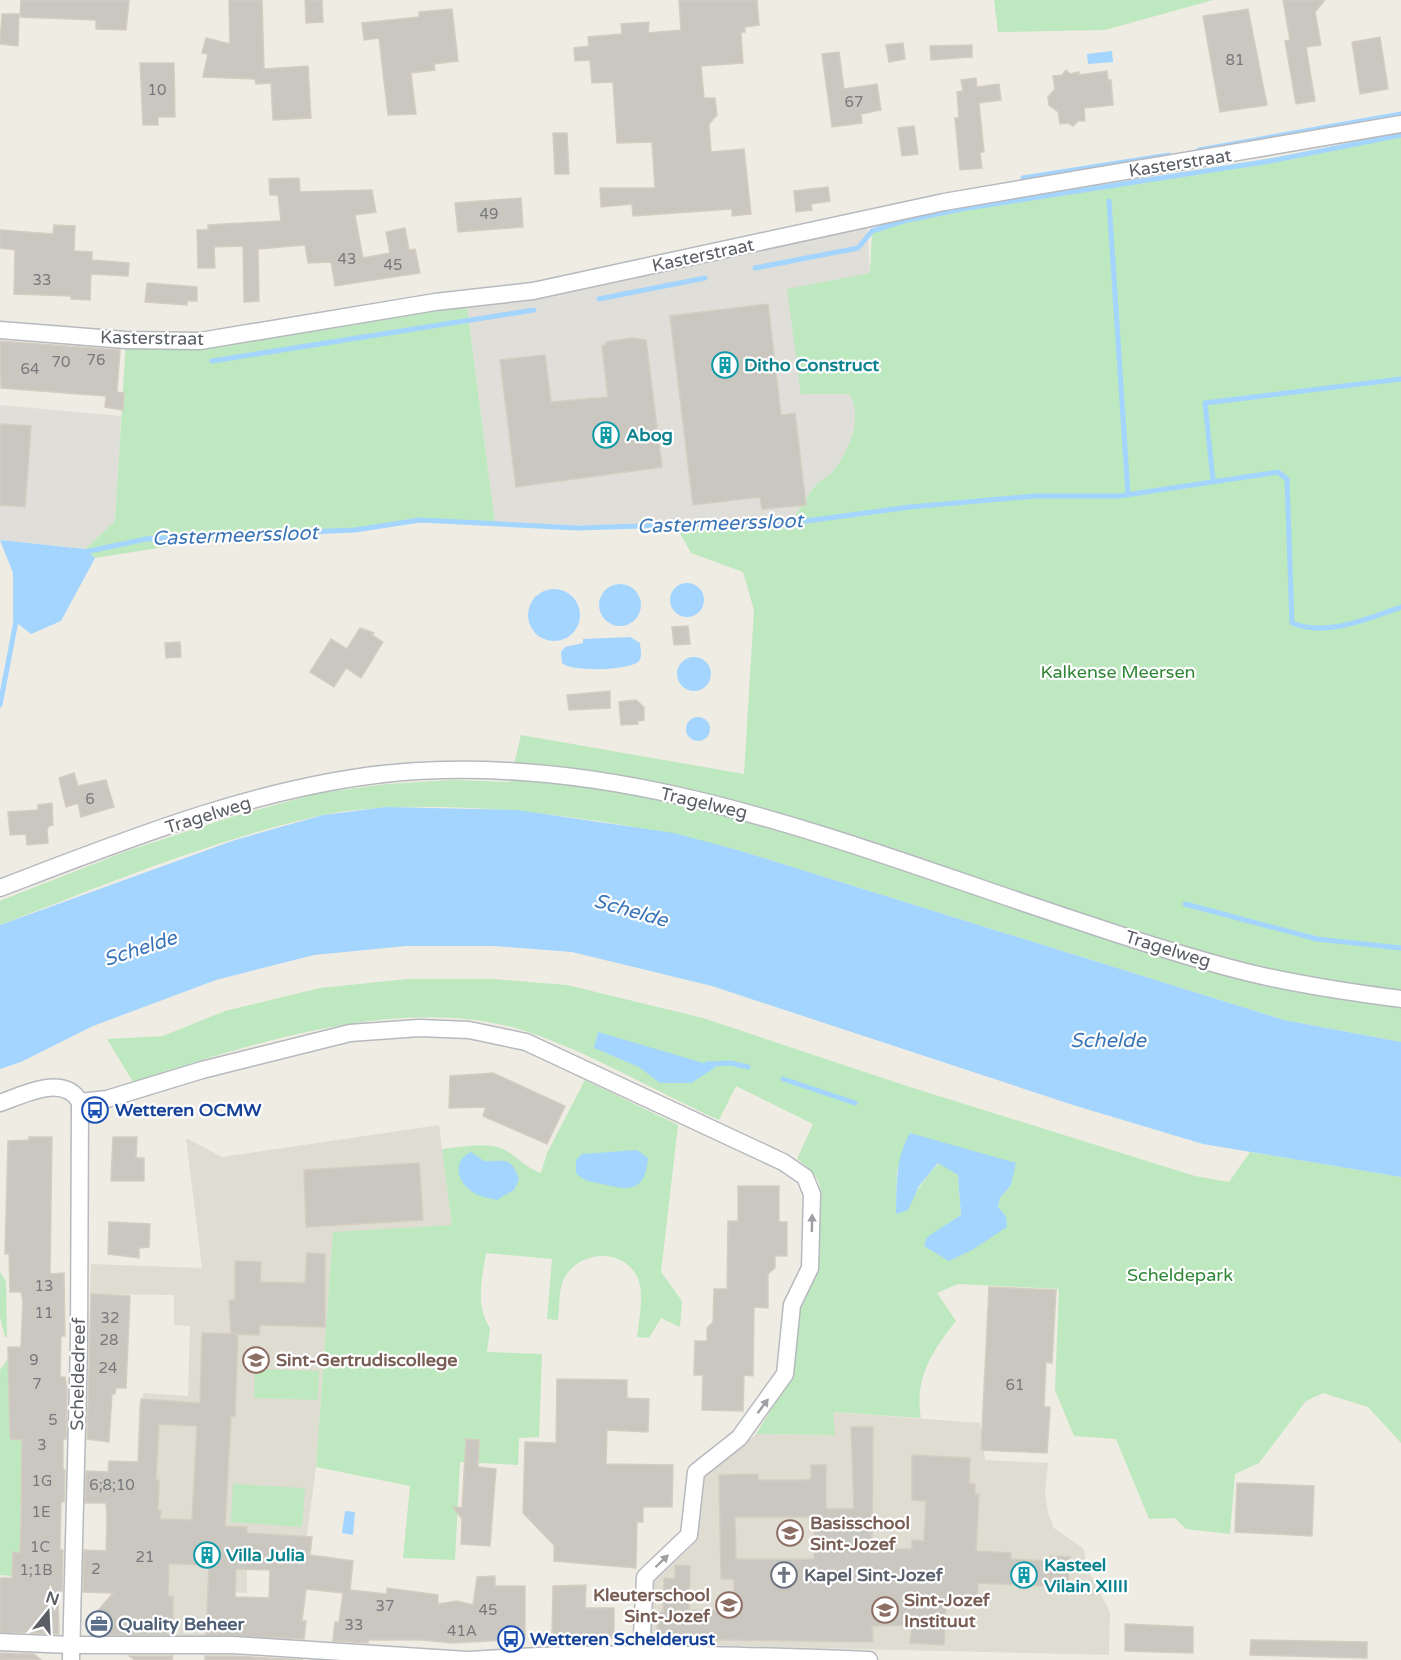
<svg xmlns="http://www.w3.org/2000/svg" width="1401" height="1660" viewBox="0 0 1401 1660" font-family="'Varela Round',sans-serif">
<rect width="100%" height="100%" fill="#efece3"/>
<g fill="#dfded8">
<polygon points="867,220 870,273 787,290 856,404 857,415 847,454 832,473 813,488 805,503 791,521 676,526 495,524 466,299"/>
<polygon points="0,405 121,416 115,521 85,549 0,540"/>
</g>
<g fill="#dfdcd2">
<polygon points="439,1125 452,1225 333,1233 316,1467 305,1550 247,1545 247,1593 212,1591 206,1639 133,1633 139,1405 143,1405 143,1393 188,1396 190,1326 174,1325 174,1295 90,1294 91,1264 202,1268 186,1138 222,1157"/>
<polygon points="832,1412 980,1423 985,1460 1048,1463 1045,1490 1048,1513 1054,1528 1084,1549 1087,1568 1110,1612 1109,1655 649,1644 650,1585 691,1547 698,1533 700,1485 707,1475 756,1434 835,1435"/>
</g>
<g fill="#bee8bf" fill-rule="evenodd">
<polygon points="994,0 1213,0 1105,30 998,32"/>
<path d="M1401,137V1042L1284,1020L741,851C643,825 542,809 440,807C401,807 361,807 323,815C214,839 104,885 0,925V901L2,900L127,851L228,818L319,793L387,784L453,780L510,782L521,735L744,774L754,610L743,572L691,553L676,526L791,521C799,511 805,501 812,490C817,482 827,478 833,471C849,453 864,414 849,394H801L787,289L870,273L872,231L903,221L961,209Z"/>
<polygon points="466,299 495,524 420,520 355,530 190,543 95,558 85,549 115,521 126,340 200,341"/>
<path d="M408,979H493L567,985L703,1018L910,1087L1195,1176L1229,1182L1250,1152L1401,1177V1443L1368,1407L1323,1393L1306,1401L1259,1463L1235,1474L1230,1534L1186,1529L1175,1518L1149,1519L1116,1439L1074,1436L1055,1390L1059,1289L958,1284L937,1293L956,1321C932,1351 914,1379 921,1418L833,1412L835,1435L756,1434L793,1375L798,1315L814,1278L818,1200L821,1203C824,1182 813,1170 797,1159L813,1124L736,1086L719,1120C656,1092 594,1054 528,1032C408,991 249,1044 133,1082L107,1039L163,1036L225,1011L320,988ZM911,1133L1011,1185L1000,1198L998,1207L1006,1216L928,1237L961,1215L958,1175L939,1163C921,1181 916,1197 896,1214L897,1171Z"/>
<path d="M585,1080L678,1125L661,1272L682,1301L680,1327L661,1318L649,1338L637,1337C639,1320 643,1301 640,1285C632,1250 585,1247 566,1275C558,1287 560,1306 558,1320L547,1319L552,1259L486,1253C482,1279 475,1305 490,1328L487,1352L542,1354L539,1437L519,1438L518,1465L460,1462L455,1560L403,1558L410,1486L316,1467L333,1232L452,1225L442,1149C460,1147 489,1141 505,1150C519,1158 524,1167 541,1173L547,1153Z"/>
<polygon points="0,1272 6,1281 7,1337 5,1337 0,1317"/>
<polygon points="8,1359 12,1439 22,1440 20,1553 14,1552 12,1576 0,1575 0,1370"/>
<polygon points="255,1369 319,1371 318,1400 254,1398"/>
<polygon points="233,1484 305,1488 302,1527 231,1522"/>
</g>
<g fill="#a3d5ff">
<polygon points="1112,51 1113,62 1088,64 1087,54"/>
<polygon points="0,540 85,549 95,558 61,621 31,634 13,620 13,573"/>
<circle cx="687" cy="600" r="17"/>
<circle cx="620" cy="605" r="21"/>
<circle cx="554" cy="615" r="26"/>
<path d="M630,637L640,643C640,648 643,656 639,661C630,671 570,672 562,663L561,652L565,647L583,643V639Z"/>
<circle cx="694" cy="674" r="17"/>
<circle cx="698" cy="729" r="12"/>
<polygon points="386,807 517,810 674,833 741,851 1284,1020 1401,1042 1401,1177 1203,1144 1073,1105 712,986 572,952 494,946 406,946 314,955 216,980 93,1026 21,1062 0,1069 0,925 235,840 323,815"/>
<polygon points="598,1032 707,1064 716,1067 691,1083 660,1083 639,1067 594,1048"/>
<path d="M910,1133L1016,1163L1011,1185L1000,1198L998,1207L1006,1216L1007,1227L972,1250L949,1261L924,1246L927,1237L961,1215L958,1175L938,1163L919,1186L908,1210L896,1214C897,1185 895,1159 910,1133Z"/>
<path d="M637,1150L648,1158C645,1192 630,1191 602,1184C592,1182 583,1181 576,1173V1160L582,1154Z"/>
<path d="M471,1152L484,1161C503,1162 511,1155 519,1179L514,1190L497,1200C490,1198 480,1197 474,1193C457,1183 451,1161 471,1152Z"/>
<polygon points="345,1511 355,1512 353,1535 342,1533"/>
</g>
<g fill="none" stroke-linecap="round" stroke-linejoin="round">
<g stroke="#a3d5ff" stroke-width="5">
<polyline points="1199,150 1401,114"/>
<polyline points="1023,178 1169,155"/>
<polyline points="1109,201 1128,494"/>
<polyline points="755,268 858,248 872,231 903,221 961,209 1270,161 1401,135"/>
<polyline points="599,299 705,278"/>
<polyline points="212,361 534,310"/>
<polyline points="1213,480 1205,403 1401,379"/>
<path d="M80,553L146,539L355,530L420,520L578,528L806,521L910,507L1035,496H1119L1278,472L1287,479L1292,623C1327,637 1367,619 1401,607"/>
<polyline points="0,705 17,616"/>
<polyline points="1185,904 1317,939 1401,948"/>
<polyline points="707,1064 730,1063 748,1067"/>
<polyline points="783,1079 855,1103"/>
</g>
</g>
<g fill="#cac6c0" stroke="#d4cec1" stroke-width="1.5" fill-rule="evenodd">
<polygon points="21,0 129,0 126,30 96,29 96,20 20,17"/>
<polygon points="229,0 262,0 264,69 308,66 311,118 273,120 271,83 256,84 255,79 203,77 208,54 202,53 206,38 230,44"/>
<polygon points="305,0 322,0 323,22 306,23"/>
<polygon points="679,0 757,0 759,25 745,27 745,32 741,32 743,63 701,66 704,98 715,98 717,115 709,124 711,152 744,149 751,214 732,216 732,209 633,216 632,204 601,207 600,188 655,188 652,142 617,143 613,82 592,83 590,60 575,61 574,48 589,46 588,37 622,34 621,24 649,22 648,33 681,30"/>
<polygon points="1283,0 1325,0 1315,12 1321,45 1306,47 1315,101 1296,104 1285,41 1290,40"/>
<polygon points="452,9 458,61 434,64 435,70 411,73 416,114 388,115 379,38 364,40 362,23 419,17 419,12"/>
<polygon points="1248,9 1267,105 1220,112 1203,16"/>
<polygon points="2,14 19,14 18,46 0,44"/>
<polygon points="1380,37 1388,89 1360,94 1352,42"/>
<polygon points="903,43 905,59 889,62 886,45"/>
<polygon points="972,45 972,57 931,60 930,46"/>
<polygon points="839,52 844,89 877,84 881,110 861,114 862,123 832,127 822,54"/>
<polygon points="140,63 174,63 175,117 158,117 158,125 143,125"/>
<polygon points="1066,70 1070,74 1079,72 1079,75 1107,71 1108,80 1111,80 1113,105 1084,108 1085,121 1078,121 1073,126 1068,123 1060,124 1058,112 1049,105 1048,97 1055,89 1053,76 1062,75"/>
<polygon points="976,78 977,87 999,84 1001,100 979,103 984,152 980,152 982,168 960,170 955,118 959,118 957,92 963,91 961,80"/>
<polygon points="914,126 918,154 902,156 898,128"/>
<polygon points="553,133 567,133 569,174 555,174"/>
<polygon points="299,178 300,192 372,190 376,212 355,215 363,258 390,253 386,232 405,228 409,250 415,249 420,273 335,286 331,262 308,263 305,245 258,249 259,301 244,302 243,246 214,247 215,268 198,268 197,230 208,230 208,225 281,221 278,195 270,195 269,179"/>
<polygon points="828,187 830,201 811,204 812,210 796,212 794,191"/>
<polygon points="521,198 523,227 458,232 455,203"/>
<polygon points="54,225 75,226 74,251 92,252 92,260 129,263 128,276 91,274 90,300 71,299 71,296 14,294 15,250 0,248 0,230 53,234"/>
<polygon points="147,283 197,287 197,301 187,301 187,305 145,302"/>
<polygon points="768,304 781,415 795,413 806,505 762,509 760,497 693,505 670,316"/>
<polygon points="631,338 646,340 662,467 516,487 500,360 545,355 551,402 608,397 602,346 606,345 606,342"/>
<polygon points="0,341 120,350 117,392 124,393 123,410 105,407 106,396 1,388"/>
<polygon points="0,424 31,426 25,507 0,505"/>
<polygon points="688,626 690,644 674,645 672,627"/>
<polygon points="360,628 374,633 372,635 383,642 361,678 346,668 334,687 310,672 331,639 347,649"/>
<polygon points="180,642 181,657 166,658 165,643"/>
<polygon points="610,691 610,708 569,710 567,695"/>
<polygon points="636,700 644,707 644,720 638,721 638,724 621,725 619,702"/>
<polygon points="74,773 78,786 106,780 114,807 81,817 78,803 66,807 59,778"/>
<polygon points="52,803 53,825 49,826 47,830 48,843 27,845 26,834 10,835 8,812 38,810 38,805"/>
<polygon points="493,1073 565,1106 547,1144 483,1116 486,1107 449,1108 450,1076"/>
<polygon points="29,1137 52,1137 50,1274 64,1273 65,1336 61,1336 60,1377 65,1377 67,1390 66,1439 63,1439 63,1470 65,1470 64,1502 61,1502 60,1550 63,1550 62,1591 58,1591 59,1634 0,1632 0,1578 12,1578 13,1552 20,1553 21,1523 22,1440 11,1439 10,1436 8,1347 21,1347 23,1301 21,1292 10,1292 9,1254 5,1254 8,1141 29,1140"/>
<polygon points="113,1137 137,1137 136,1158 144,1158 144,1181 111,1181"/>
<polygon points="419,1163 423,1220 306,1227 304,1170"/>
<polygon points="738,1186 779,1186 779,1222 787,1222 787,1256 775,1256 775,1268 768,1274 768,1308 754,1307 753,1376 744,1375 743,1411 702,1410 703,1375 694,1375 695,1341 707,1341 707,1328 713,1322 714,1289 727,1289 728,1221 738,1221"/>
<polygon points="109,1222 150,1224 149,1247 139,1248 139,1258 108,1254"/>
<polygon points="307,1253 325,1254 325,1327 260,1325 259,1335 231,1334 229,1300 235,1300 235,1261 261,1262 260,1282 305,1283"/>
<polygon points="989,1287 1056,1290 1052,1363 1046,1362 1044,1407 1050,1407 1047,1453 981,1450"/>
<polygon points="91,1294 130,1296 126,1388 116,1388 115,1394 112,1394 109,1442 87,1439"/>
<path d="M202,1333L238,1334L235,1416H231L225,1526L247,1527V1533L312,1537L310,1555L353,1561L350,1590L387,1594V1588L438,1595V1604L457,1601L473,1605L477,1577L495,1576V1586H525V1639L453,1643L422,1640H368V1643L333,1641L335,1622H339L343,1593L306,1589L302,1621H306L304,1639L206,1635L209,1566L186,1564H169L168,1596H173V1635H104L88,1622L113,1593L83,1592L84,1550L106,1551L107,1518L106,1503H85L86,1471L108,1472L109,1461L138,1462L141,1399L200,1403ZM159,1424L197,1426L192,1520L160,1519L161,1511L158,1510L159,1480H156ZM236,1569L270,1570L269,1598L235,1597Z"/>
<polygon points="557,1379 627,1380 627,1398 649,1399 648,1432 607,1430 606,1464 673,1465 672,1507 643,1507 643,1522 637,1522 636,1568 554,1561 554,1545 523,1513 525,1442 556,1443"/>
<path d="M851,1427H873L872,1549H912V1540L924,1541L926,1501L912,1500V1455L970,1458L969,1483L975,1484V1494H979L976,1551L1011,1553V1559L1050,1561V1556L1070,1557L1068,1587L978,1583L977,1600L962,1599V1607L946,1606L944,1645L910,1643L912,1625L872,1626L873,1642L657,1639V1612H663L664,1578L675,1579V1565L690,1566L689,1610H734V1579H721L719,1475L758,1474V1480H804L811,1479V1465H826V1509H854ZM735,1517H814V1559H736Z"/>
<polygon points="466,1439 479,1440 478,1467 496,1469 490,1546 461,1544 462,1519 453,1507 462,1508"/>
<polygon points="1237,1483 1314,1486 1312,1536 1235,1532"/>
<polygon points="586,1585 585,1608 614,1608 614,1638 552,1637 553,1586"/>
<polygon points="1125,1624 1193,1627 1193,1653 1125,1651"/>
<polygon points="1251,1640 1367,1642 1367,1658 1250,1655"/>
<polygon points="0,1653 34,1654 41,1660 0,1660"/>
<polygon points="129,1656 173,1656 172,1660 135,1660"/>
<polygon points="205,1656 233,1656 303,1660 205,1660"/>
</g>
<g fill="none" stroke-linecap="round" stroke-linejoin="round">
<g stroke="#b6b9be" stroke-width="19">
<g id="minor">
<polyline points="0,330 126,340 200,341 435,302 533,291 944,202 1401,124"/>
<path d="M0,888C123,841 251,789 383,774C621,748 848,845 1069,918C1129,938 1189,958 1250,973C1300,985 1351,992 1401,999"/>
<polyline points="80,1102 107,1099 202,1070 350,1033 419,1028 469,1030 526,1042 783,1162 805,1177 812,1194 810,1268 792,1305 785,1374 739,1438 696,1472 689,1535 645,1577 641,1654"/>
<path d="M0,1103C23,1095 64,1073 80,1102L79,1344L71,1660"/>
<polyline points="0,1642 71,1645 233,1645 467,1660"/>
<path d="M470,1660C603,1650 736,1655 869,1660"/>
</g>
</g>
<use href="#minor" stroke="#fff" stroke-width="16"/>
</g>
<defs><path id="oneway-solid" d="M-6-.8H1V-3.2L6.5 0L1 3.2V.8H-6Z" transform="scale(1.5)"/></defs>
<g fill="#9d9fa3">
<use href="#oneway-solid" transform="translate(812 1223) rotate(-89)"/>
<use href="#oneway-solid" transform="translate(763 1406) rotate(-53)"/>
<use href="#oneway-solid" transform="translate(662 1561) rotate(-44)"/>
</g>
<defs>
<g id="building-ring" transform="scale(1.35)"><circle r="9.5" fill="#fff" stroke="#0f9aa8" stroke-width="1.5"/><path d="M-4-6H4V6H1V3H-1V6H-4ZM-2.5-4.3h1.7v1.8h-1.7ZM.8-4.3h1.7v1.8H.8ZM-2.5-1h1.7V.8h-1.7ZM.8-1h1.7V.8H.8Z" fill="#0f9aa8"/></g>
<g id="bus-ring" transform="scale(1.35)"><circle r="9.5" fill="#fff" stroke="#1a4fb4" stroke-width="1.5"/><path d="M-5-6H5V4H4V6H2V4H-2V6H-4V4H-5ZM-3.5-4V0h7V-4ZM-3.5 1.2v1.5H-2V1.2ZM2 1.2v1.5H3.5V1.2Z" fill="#1a4fb4"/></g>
<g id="school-ring" transform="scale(1.35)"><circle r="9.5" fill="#fff" stroke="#8d6e63" stroke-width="1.5"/><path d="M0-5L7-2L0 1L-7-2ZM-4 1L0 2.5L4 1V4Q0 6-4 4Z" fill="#8d6e63"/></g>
<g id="church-ring" transform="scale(1.35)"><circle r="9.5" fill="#fff" stroke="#6b7280" stroke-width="1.5"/><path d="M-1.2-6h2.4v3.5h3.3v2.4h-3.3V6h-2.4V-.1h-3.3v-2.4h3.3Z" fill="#6b7280"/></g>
<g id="office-ring" transform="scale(1.35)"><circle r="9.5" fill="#fff" stroke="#5c6f8a" stroke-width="1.5"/><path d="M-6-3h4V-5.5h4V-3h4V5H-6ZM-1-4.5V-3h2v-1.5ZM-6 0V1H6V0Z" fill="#5c6f8a"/></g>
</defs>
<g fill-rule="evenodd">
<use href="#building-ring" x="725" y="365"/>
<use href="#building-ring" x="606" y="435"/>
<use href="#bus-ring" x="95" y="1110"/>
<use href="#school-ring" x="256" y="1360"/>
<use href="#school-ring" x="790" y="1533"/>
<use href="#building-ring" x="207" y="1555"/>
<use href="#church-ring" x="784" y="1575"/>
<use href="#building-ring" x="1024" y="1575"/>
<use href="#school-ring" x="729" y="1605"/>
<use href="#school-ring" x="885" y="1610"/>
<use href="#office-ring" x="99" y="1624"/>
<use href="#bus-ring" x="511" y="1639"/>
</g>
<g text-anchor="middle" stroke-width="4.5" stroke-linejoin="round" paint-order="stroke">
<g font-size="15" fill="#77797c">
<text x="1235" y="65">81</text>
<text x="157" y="95">10</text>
<text x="854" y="107">67</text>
<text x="489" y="219">49</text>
<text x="347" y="264">43</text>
<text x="393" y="270">45</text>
<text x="42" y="285">33</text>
<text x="96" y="365">76</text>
<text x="61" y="367">70</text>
<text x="30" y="374">64</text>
<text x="90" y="804">6</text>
<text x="44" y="1291">13</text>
<text x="44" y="1318">11</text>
<text x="110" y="1323">32</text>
<text x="109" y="1345">28</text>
<text x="34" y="1365">9</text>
<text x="108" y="1373">24</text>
<text x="37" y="1389">7</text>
<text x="1015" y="1390">61</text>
<text x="53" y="1425">5</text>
<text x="42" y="1450">3</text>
<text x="42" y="1486">1G</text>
<text x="112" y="1490">6;8;10</text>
<text x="41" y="1517">1E</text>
<text x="40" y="1552">1C</text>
<text x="145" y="1562">21</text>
<text x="96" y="1574">2</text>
<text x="36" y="1575">1;1B</text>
<text x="385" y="1611">37</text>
<text x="488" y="1615">45</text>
<text x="354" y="1630">33</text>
<text x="462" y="1636">41A</text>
</g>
<g font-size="18" fill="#5b5f65" stroke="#fff">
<text transform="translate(1180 163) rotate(-9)" y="6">Kasterstraat</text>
<text transform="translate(703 255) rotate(-12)" y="6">Kasterstraat</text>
<text transform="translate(152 338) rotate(1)" y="6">Kasterstraat</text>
<text transform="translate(704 803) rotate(13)" y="6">Tragelweg</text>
<text transform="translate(208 815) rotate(-17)" y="6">Tragelweg</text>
<text transform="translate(1168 949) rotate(17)" y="6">Tragelweg</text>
<text transform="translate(78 1374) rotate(-89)" y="6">Scheldedreef</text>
</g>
<g font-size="18" font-weight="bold" fill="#0d838f" stroke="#fff" text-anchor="start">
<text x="744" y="371">Ditho Construct</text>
<text x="626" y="441">Abog</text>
<text x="226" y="1561">Villa Julia</text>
<text x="1044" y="1571">Kasteel<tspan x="1044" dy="21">Vilain XIIII</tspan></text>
</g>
<g font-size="18" fill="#2f8735" stroke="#fff">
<text x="1118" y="678">Kalkense Meersen</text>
<text x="1180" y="1281">Scheldepark</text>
</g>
<g font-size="18" font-weight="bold" fill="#164399" stroke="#fff" text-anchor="start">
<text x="115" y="1116">Wetteren OCMW</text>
<text x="530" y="1645">Wetteren Schelderust</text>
</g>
<g font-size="18" font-weight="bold" fill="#785e54" stroke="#fff" text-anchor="start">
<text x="276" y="1366">Sint-Gertrudiscollege</text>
<text x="810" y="1529">Basisschool<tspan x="810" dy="21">Sint-Jozef</tspan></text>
<text x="710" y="1601" text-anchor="end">Kleuterschool<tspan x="710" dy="21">Sint-Jozef</tspan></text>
<text x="904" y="1606">Sint-Jozef<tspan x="904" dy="21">Instituut</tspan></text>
</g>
<g font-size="18" font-weight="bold" fill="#5b616d" stroke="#fff" text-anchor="start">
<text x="804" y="1581">Kapel Sint-Jozef</text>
</g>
<g font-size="18" font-weight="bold" fill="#4e5e75" stroke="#fff" text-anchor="start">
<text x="118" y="1630">Quality Beheer</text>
</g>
<g font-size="20" font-style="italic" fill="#3a75b8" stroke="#fff">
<text transform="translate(720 523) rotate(-2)" y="7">Castermeerssloot</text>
<text transform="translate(235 535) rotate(-2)" y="7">Castermeerssloot</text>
<text transform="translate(631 910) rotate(16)" y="7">Schelde</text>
<text transform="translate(140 948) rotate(-18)" y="7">Schelde</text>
<text x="1108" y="1047">Schelde</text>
</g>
</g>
<g transform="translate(48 1612) rotate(18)" stroke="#ffffff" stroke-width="4.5" paint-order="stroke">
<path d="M0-4.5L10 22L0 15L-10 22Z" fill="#5b5f65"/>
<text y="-9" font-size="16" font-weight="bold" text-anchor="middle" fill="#5b5f65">N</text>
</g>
</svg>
